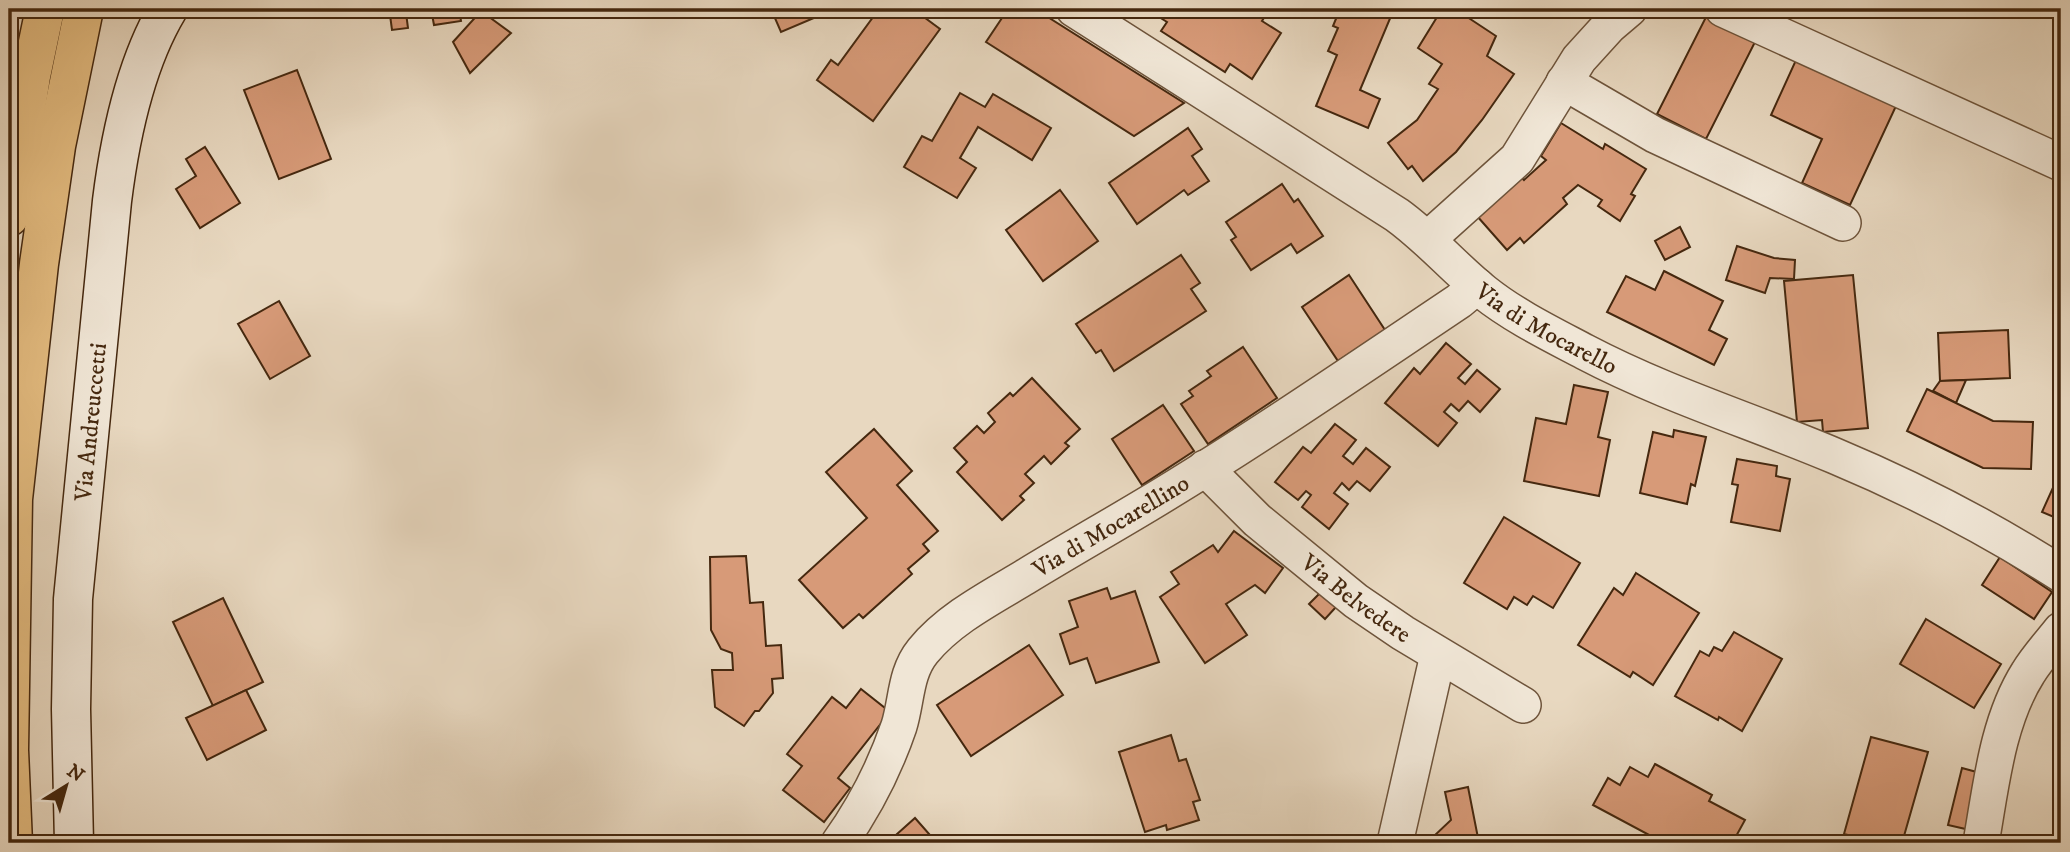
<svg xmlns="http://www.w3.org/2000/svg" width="2070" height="852" viewBox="0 0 2070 852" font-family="'IM FELL DW Pica',serif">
<rect width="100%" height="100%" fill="#e8d8c0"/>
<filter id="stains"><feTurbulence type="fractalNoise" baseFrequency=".00286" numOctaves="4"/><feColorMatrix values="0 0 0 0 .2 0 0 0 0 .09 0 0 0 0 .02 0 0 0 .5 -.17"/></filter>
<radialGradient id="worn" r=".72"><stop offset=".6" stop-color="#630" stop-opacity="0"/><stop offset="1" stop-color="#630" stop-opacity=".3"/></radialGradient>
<g fill="#d79a78" stroke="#45280f" stroke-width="2">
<polygon points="431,9 459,9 461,21 434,25"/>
<polygon points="771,9 835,9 781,32"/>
<polygon points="879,9 913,9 940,29 873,121 817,80 831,60 838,65"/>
<polygon points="1008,9 1035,9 1184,103 1134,136 986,42"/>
<polygon points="1153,9 1227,9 1240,17 1245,9 1253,9 1265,16 1262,21 1281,33 1252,79 1230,64 1225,72 1161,31 1167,22 1151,12"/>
<polygon points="1340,9 1394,9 1360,90 1380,99 1368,128 1316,106 1337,55 1328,51 1338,28 1333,26"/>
<polygon points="1442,9 1455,9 1496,36 1487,56 1514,74 1482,120 1456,152 1423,181 1412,166 1408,169 1388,143 1417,120 1438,89 1429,84 1442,64 1418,48"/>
<polygon points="481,11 511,33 470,73 453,42"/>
<polygon points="406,13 408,28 392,30 390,15"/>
<polygon points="1706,17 1755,42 1706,139 1657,114"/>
<polygon points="1796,60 1896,106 1850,205 1802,183 1822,139 1771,115"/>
<polygon points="297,70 331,159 279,179 244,90"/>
<polygon points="960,93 985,107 993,94 1051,128 1032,160 978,127 960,158 976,168 957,198 904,167 922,136 932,141"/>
<polygon points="1561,123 1603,149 1605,144 1646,169 1631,194 1635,196 1620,221 1598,206 1602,200 1578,185 1563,198 1567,204 1524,243 1520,238 1507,250 1477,216 1521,177 1524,180 1546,160 1541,156"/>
<polygon points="1188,128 1202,149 1192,156 1209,181 1188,195 1184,190 1137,224 1109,183"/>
<polygon points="205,147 240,203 200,228 176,189 196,176 186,159"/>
<polygon points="1282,184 1294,202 1298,199 1323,236 1297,253 1291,244 1251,270 1231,240 1236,237 1226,222"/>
<polygon points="1060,190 1098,241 1043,281 1006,230"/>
<polygon points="1680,227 1690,247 1665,260 1655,241"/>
<polygon points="1737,246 1774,258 1795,260 1794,279 1770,278 1765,293 1726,280"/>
<polygon points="1181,255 1200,283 1191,289 1206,311 1114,371 1101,350 1096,353 1076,324"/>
<polygon points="1664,271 1723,301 1709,330 1727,339 1714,365 1607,312 1626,276 1655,290"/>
<polygon points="1349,275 1385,330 1338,361 1302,307"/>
<polygon points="1853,275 1868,428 1823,432 1822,420 1797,422 1784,281"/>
<polygon points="279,301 310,356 270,379 238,324"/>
<polygon points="2008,330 2010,378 1940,381 1938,333"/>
<polygon points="1446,343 1471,364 1458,378 1465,384 1477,370 1500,389 1480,412 1468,401 1459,411 1451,404 1444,412 1457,423 1438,446 1385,403 1414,368 1420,374"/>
<polygon points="1243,347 1277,398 1208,444 1181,404 1193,396 1189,391 1211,376 1207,371"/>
<polygon points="1032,378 1080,429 1065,443 1069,446 1051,464 1044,456 1025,474 1034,483 1020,496 1024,500 1002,520 957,472 967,462 954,448 977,426 984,433 995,422 988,413 1010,393 1013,396"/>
<polygon points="1966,380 1956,403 1933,391 1940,381"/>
<polygon points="1574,385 1608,392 1598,437 1610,440 1599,496 1524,481 1536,418 1566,424"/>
<polygon points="1927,389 1993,421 2033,422 2031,469 1983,468 1907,431"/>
<polygon points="1163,405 1194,451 1142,485 1112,439"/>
<polygon points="1335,424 1356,440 1343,456 1353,464 1366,448 1390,467 1370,491 1357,481 1349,490 1342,483 1334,493 1348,504 1329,529 1302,507 1311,495 1306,491 1298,500 1275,482 1303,447 1311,453"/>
<polygon points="874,429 912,471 897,485 938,531 923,544 929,551 908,569 912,574 863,618 859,614 843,628 799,580 867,518 826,472"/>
<polygon points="1674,430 1706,437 1695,486 1691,484 1687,504 1640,493 1653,432 1673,437"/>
<polygon points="1737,459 1777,466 1776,476 1790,479 1780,531 1731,522 1738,485 1732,484"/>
<polygon points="2061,470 2061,520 2042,512"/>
<polygon points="1504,517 1580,563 1553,608 1533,596 1527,605 1514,597 1507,609 1464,583"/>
<polygon points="1234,531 1283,568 1265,593 1255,585 1226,604 1247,635 1205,663 1160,597 1179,584 1171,572 1213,545 1218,552"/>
<polygon points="746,556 750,603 763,602 766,646 781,645 783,678 772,679 773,693 759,711 755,711 744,726 715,707 712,670 733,670 732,653 721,649 711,630 710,557"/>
<polygon points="2000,557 2052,592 2034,619 1982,585"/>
<polygon points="1636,573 1699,613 1653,685 1633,672 1630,677 1578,645 1614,588 1623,595"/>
<polygon points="1107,588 1111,599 1135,591 1159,662 1096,683 1087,658 1070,664 1060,634 1078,627 1069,601"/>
<polygon points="1321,592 1336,607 1325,619 1309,604"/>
<polygon points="223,598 263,682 213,706 173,622"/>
<polygon points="1926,619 2001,664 1974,708 1900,664"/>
<polygon points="1734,632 1782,659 1742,731 1719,717 1718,720 1675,696 1700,651 1709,656 1714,647 1722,651"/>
<polygon points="1029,645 1063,695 971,756 937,705"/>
<polygon points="861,689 890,712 838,778 850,788 824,822 783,790 802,766 787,754 832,697 846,708"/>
<polygon points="246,690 266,730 207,760 186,718"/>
<polygon points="1171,735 1179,761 1186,759 1200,800 1193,802 1199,820 1167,830 1166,825 1145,832 1119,752"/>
<polygon points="1871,737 1928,752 1902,843 1878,843 1844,834"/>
<polygon points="1655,764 1712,795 1709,801 1745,820 1734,840 1739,843 1664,843 1593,805 1608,778 1620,785 1630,767 1648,777"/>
<polygon points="1962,768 1984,774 1970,830 1948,825"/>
<polygon points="1468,787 1479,843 1432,843 1433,837 1451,820 1445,792"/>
<polygon points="915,818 937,843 887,843"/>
</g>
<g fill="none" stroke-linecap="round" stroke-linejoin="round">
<g stroke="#6e543b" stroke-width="38">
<g id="minor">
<path id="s1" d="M1074,9L1397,215C1429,238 1454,268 1484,292C1514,316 1551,334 1585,352C1665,394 1752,421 1835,456C1914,489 1989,528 2061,574"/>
<polyline points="1723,9 2061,163"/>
<polyline points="1564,82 1655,135 1843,223"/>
<polyline points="1428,239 1517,159 1579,59 1609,26 1629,9"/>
<path id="s2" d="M1205,468L1257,520L1356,601L1403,633L1523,705"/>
<path id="s3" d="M839,843C864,808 885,767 899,726C907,700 905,673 923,651C949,619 990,598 1025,577C1066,552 1108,528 1148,504C1254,440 1356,370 1459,301L1477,286"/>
<polyline points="1395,843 1438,655"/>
<path d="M1981,843C1991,787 1997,722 2028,673C2037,658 2050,644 2061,630"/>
</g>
</g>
<g stroke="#45280f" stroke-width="41">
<g id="secondary">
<path id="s4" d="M74,843L71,709L73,599L112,201C120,137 135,64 168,9"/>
</g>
</g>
<g stroke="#45280f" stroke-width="41">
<g id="motorway">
<polyline points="9,217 31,76 45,9"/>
<polyline points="13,843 9,750 13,499 39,264 56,146 84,9"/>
</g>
</g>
<use href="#minor" stroke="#f0e6d6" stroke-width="35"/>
<use href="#secondary" stroke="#f0e6d6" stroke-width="38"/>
<use href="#motorway" stroke="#e4bc80" stroke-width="38"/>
</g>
<g text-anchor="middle" stroke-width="6" stroke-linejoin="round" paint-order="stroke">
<g font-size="24" fill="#45280f" stroke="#f0e6d6">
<text dy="8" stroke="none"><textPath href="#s1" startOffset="572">Via di Mocarello</textPath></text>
<text dy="8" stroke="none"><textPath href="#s4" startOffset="422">Via Andreuccetti</textPath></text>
<text dy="8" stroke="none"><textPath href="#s3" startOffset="438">Via di Mocarellino</textPath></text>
<text dy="8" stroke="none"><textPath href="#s2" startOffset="200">Via Belvedere</textPath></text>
</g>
</g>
<rect width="2070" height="852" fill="none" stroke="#e8d8c0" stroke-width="35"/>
<rect x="10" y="10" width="2049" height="831" fill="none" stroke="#45280f" stroke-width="3.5"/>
<rect x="18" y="18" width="2035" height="817" fill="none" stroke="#45280f" stroke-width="2"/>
<g transform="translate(66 786) rotate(37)" stroke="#f0e6d6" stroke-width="5" paint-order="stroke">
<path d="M0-5L12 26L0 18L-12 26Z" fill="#45280f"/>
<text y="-10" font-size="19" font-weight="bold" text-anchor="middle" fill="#45280f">N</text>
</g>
<rect width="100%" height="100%" filter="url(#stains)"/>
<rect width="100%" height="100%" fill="url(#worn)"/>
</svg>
